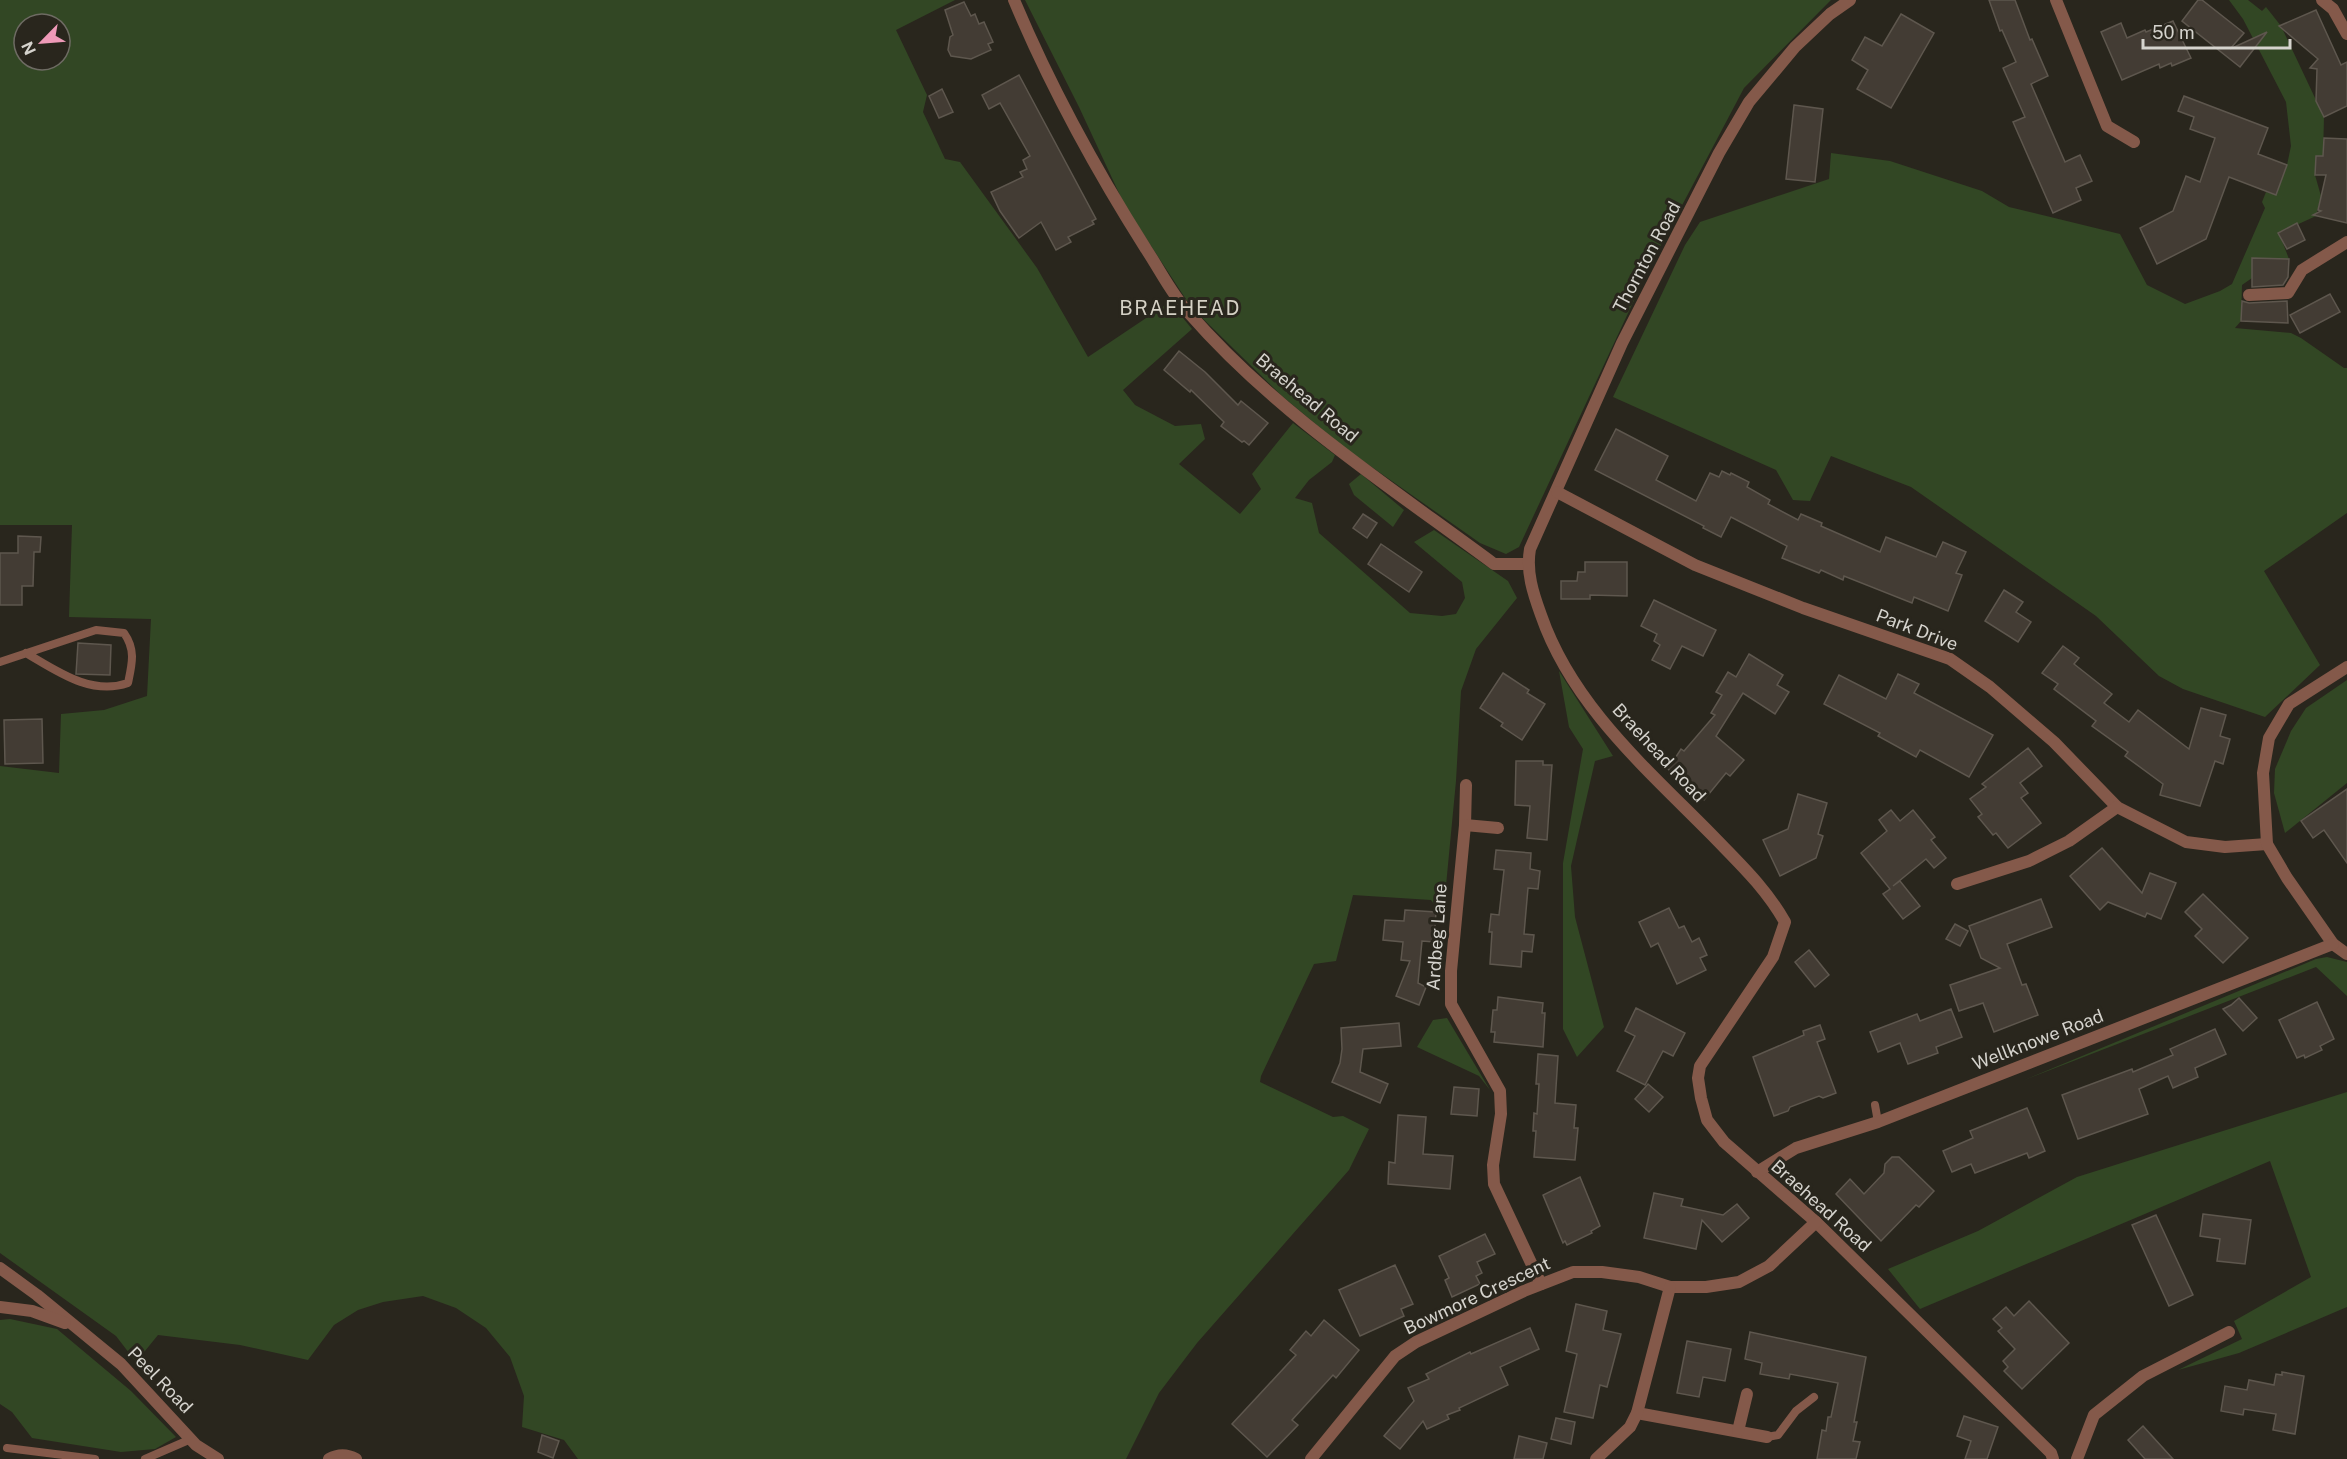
<svg xmlns="http://www.w3.org/2000/svg" width="2347" height="1459" viewBox="0 0 2347 1459" font-family="'Public Sans',sans-serif">
<rect width="100%" height="100%" fill="#29261d"/>
<g fill="#324724" fill-rule="evenodd">
<path d="M0,0H955L896,30L927,95L923,112L945,159L960,162L1037,268L1088,357L1170,302L1192,329L1123,390L1135,405L1175,426L1201,424L1205,439L1179,464L1240,514L1261,489L1252,474L1293,423L1335,455L1332,462L1309,480L1295,498L1312,503L1319,533L1410,613L1442,616L1456,614L1465,598L1462,582L1414,542L1434,530L1508,581L1517,598L1476,649L1461,691L1456,781L1443,917L1431,900L1353,895L1336,961L1314,964L1261,1076L1260,1082L1333,1117L1343,1116L1369,1129L1349,1170L1197,1343L1159,1393L1126,1459H578L564,1440L522,1427L524,1396L510,1357L486,1328L456,1308L423,1296L383,1302L358,1310L334,1325L308,1360L240,1345L158,1335L136,1362L116,1336L0,1253V766L59,773L61,714L104,710L147,696L151,619L69,617L72,525H0ZM24,24H60V60H24Z"/>
<polygon points="1025,0 1831,0 1744,88 1650,266 1519,547 1506,554 1480,543 1342,446 1282,396 1191,307 1125,206 1079,107"/>
<polygon points="2229,0 2248,0 2262,11 2266,7 2281,26 2324,117 2323,156 2316,156 2315,175 2321,196 2316,216 2279,233 2289,259 2252,258 2252,278 2242,285 2241,321 2235,328 2291,333 2301,338 2344,368 2347,368 2347,513 2264,571 2320,665 2265,717 2183,689 2159,676 2096,616 1911,487 1831,456 1810,501 1793,500 1776,470 1613,397 1685,245 1700,222 1829,179 1831,153 1890,161 1982,191 2009,207 2120,234 2147,285 2185,304 2220,291 2232,284 2265,208 2262,202 2266,192 2276,195 2287,165 2291,146 2286,102 2243,19"/>
<polygon points="1361,474 1404,510 1393,527 1354,495 1349,484"/>
<polygon points="1559,671 1613,756 1595,761 1571,866 1575,917 1604,1027 1577,1057 1563,1029 1563,863 1583,749 1569,727"/>
<polygon points="2347,680 2347,783 2285,833 2274,793 2275,769 2291,731 2306,708"/>
<polygon points="2327,957 2347,962 2347,996 2316,967 2022,1081 2316,959"/>
<polygon points="1447,1018 1490,1090 1479,1076 1417,1047 1433,1020"/>
<polygon points="2347,1092 2347,1307 2239,1353 2178,1370 2242,1339 2234,1321 2311,1277 2270,1161 1920,1309 1888,1269 1978,1231 2077,1177"/>
<polygon points="10,1319 57,1329 131,1391 176,1437 155,1449 121,1452 32,1438 12,1412 0,1404 0,1320"/>
</g>
<g fill="#433c34" stroke="#5e574e" stroke-width="1.5">
<polygon points="1989,0 2015,0 2030,40 2032,39 2048,76 2031,84 2065,162 2080,155 2092,181 2076,188 2081,200 2053,213 2013,122 2025,117 2003,68 2016,62 2002,30 2000,31"/>
<polygon points="2198,0 2202,0 2244,33 2230,49 2267,32 2240,67 2182,21"/>
<polygon points="964,2 971,16 975,14 979,24 984,22 993,42 988,44 991,50 971,59 951,56 948,50 950,37 953,35 945,10"/>
<polygon points="2316,10 2341,65 2347,62 2347,106 2324,117 2316,101 2317,69 2310,68 2318,59 2279,26"/>
<polygon points="1901,14 1934,33 1891,108 1857,89 1868,70 1852,60 1865,37 1882,46"/>
<polygon points="2173,21 2191,58 2172,66 2171,63 2160,68 2159,64 2122,80 2101,32 2121,23 2127,38 2145,30 2146,32"/>
<polygon points="1019,75 1096,219 1092,221 1094,224 1068,237 1071,242 1056,250 1041,222 1019,238 1000,211 991,192 1023,177 1020,172 1027,169 1023,160 1030,156 1000,103 989,109 982,95"/>
<polygon points="942,89 953,112 939,118 929,96"/>
<polygon points="2184,96 2268,128 2258,154 2287,165 2276,195 2229,177 2206,239 2157,264 2140,228 2173,211 2186,176 2200,182 2215,138 2190,129 2194,117 2178,111"/>
<polygon points="1794,105 1823,109 1815,182 1786,179"/>
<polygon points="2324,138 2347,139 2347,223 2313,215 2321,211 2318,210 2326,175 2315,175 2316,156 2323,156"/>
<polygon points="2297,223 2305,240 2287,249 2278,233"/>
<polygon points="2252,258 2289,259 2288,277 2283,285 2252,287"/>
<polygon points="2330,294 2340,312 2300,333 2290,315"/>
<polygon points="2242,301 2249,303 2287,301 2288,323 2241,321"/>
<polygon points="1179,351 1205,372 1238,405 1241,401 1268,423 1249,445 1244,441 1242,442 1221,426 1224,422 1191,390 1190,392 1164,370"/>
<polygon points="1616,429 1668,456 1656,480 1696,501 1710,473 1719,477 1722,471 1730,475 1731,473 1749,482 1747,487 1770,500 1768,504 1798,520 1801,514 1822,523 1821,526 1880,552 1886,537 1936,557 1943,542 1966,552 1956,573 1962,575 1948,611 1914,597 1912,603 1844,576 1843,580 1821,570 1819,573 1782,558 1787,546 1731,517 1721,537 1703,528 1704,526 1595,470"/>
<polygon points="1363,514 1377,523 1367,538 1353,528"/>
<polygon points="18,536 41,537 40,552 34,552 33,586 22,586 22,605 0,605 0,553 18,553"/>
<polygon points="1381,544 1422,572 1409,592 1368,564"/>
<polygon points="1585,562 1627,562 1627,596 1590,595 1590,599 1561,599 1561,581 1577,581 1578,572 1585,572"/>
<polygon points="2004,590 2023,602 2016,612 2031,622 2018,642 1985,621"/>
<polygon points="1654,600 1716,630 1703,656 1682,646 1670,669 1652,660 1660,645 1654,641 1657,634 1641,626"/>
<polygon points="78,643 111,645 110,675 76,674"/>
<polygon points="2063,646 2079,658 2074,664 2112,694 2104,703 2129,722 2138,710 2189,749 2201,708 2226,715 2220,736 2230,739 2223,764 2215,761 2200,806 2160,795 2163,784 2125,756 2128,752 2092,726 2096,721 2054,689 2058,684 2042,673"/>
<polygon points="1749,654 1783,675 1777,685 1789,692 1775,714 1743,693 1716,736 1744,760 1730,776 1726,773 1704,800 1668,769 1681,749 1684,751 1715,715 1711,713 1722,695 1716,692 1728,672 1736,677"/>
<polygon points="1503,673 1529,690 1527,693 1545,704 1522,740 1501,726 1503,723 1480,708"/>
<polygon points="1898,674 1919,684 1914,693 1993,735 1969,777 1920,750 1916,757 1878,736 1880,733 1824,704 1839,675 1886,699"/>
<polygon points="42,719 43,763 5,764 4,720"/>
<polygon points="2028,748 2042,766 2020,783 2028,793 2021,798 2041,823 2008,848 1996,833 1993,835 1978,817 1982,814 1970,799 1986,787 1982,784"/>
<polygon points="1516,761 1543,761 1543,765 1552,765 1547,840 1527,838 1530,806 1515,805"/>
<polygon points="2347,789 2347,863 2324,830 2313,838 2301,821"/>
<polygon points="1798,794 1827,803 1818,834 1823,836 1816,858 1780,876 1763,840 1788,829"/>
<polygon points="1891,810 1900,821 1913,810 1935,837 1931,840 1946,858 1934,868 1926,859 1893,886 1900,881 1920,906 1903,919 1883,894 1890,889 1861,853 1887,831 1879,820"/>
<polygon points="2102,848 2142,893 2150,873 2176,883 2161,919 2147,913 2145,917 2108,902 2100,910 2070,876"/>
<polygon points="1496,850 1531,853 1530,869 1540,871 1538,889 1528,888 1524,934 1534,935 1532,952 1522,951 1521,967 1490,964 1492,932 1489,932 1491,914 1499,915 1504,870 1494,869"/>
<polygon points="2203,894 2248,938 2223,963 2195,936 2202,929 2185,912"/>
<polygon points="2041,899 2052,927 2007,944 2022,985 2026,984 2038,1015 1994,1032 1983,1003 1959,1011 1950,985 2000,968 1981,958 1969,926"/>
<polygon points="1669,908 1679,928 1684,926 1692,942 1699,938 1707,955 1700,958 1706,970 1677,984 1658,943 1651,947 1639,922"/>
<polygon points="1405,910 1436,912 1434,942 1422,941 1418,983 1426,987 1419,1005 1396,996 1410,961 1401,960 1403,942 1383,940 1385,920 1404,921"/>
<polygon points="1955,924 1968,931 1960,946 1946,939"/>
<polygon points="1809,950 1829,975 1815,987 1795,962"/>
<polygon points="1498,997 1543,1003 1542,1013 1545,1013 1543,1047 1494,1042 1495,1032 1491,1032 1493,1010 1497,1010"/>
<polygon points="2239,998 2257,1018 2243,1031 2223,1009 2231,1005"/>
<polygon points="2317,1002 2334,1039 2320,1046 2322,1050 2305,1058 2304,1055 2297,1058 2279,1020"/>
<polygon points="1636,1008 1685,1033 1673,1056 1663,1051 1645,1085 1617,1071 1635,1036 1625,1031"/>
<polygon points="1951,1009 1962,1037 1936,1047 1938,1053 1908,1064 1900,1043 1878,1052 1870,1032 1917,1014 1920,1021"/>
<polygon points="1399,1023 1401,1046 1363,1049 1360,1072 1388,1084 1380,1103 1332,1082 1340,1063 1342,1049 1341,1028"/>
<polygon points="1820,1025 1825,1039 1817,1042 1836,1093 1823,1098 1819,1096 1790,1107 1788,1111 1774,1116 1753,1057 1804,1035 1803,1031"/>
<polygon points="2215,1029 2226,1054 2195,1068 2198,1077 2173,1088 2168,1076 2139,1089 2148,1114 2078,1139 2062,1095 2132,1069 2133,1072 2173,1055 2170,1049"/>
<polygon points="1538,1054 1558,1056 1555,1103 1576,1105 1574,1128 1578,1128 1575,1160 1534,1157 1536,1131 1533,1131 1534,1113 1537,1114 1539,1084 1536,1084"/>
<polygon points="1648,1084 1663,1097 1649,1112 1635,1099"/>
<polygon points="1454,1087 1479,1089 1477,1116 1451,1114"/>
<polygon points="2027,1108 2045,1151 2029,1158 2027,1153 1975,1173 1971,1164 1952,1172 1943,1151 1973,1138 1970,1131"/>
<polygon points="1398,1115 1426,1117 1423,1154 1453,1156 1450,1189 1388,1184 1389,1162 1395,1163"/>
<polygon points="1892,1157 1899,1157 1934,1191 1919,1207 1916,1205 1881,1241 1836,1194 1850,1179 1864,1194 1884,1173 1885,1164"/>
<polygon points="1580,1177 1600,1226 1591,1231 1592,1233 1567,1245 1565,1241 1563,1243 1543,1195"/>
<polygon points="1654,1193 1683,1199 1681,1206 1723,1215 1737,1204 1749,1218 1722,1242 1702,1220 1696,1249 1644,1238"/>
<polygon points="2203,1214 2251,1220 2245,1264 2217,1261 2220,1239 2200,1236"/>
<polygon points="2156,1215 2193,1295 2169,1306 2132,1225"/>
<polygon points="1485,1234 1495,1254 1477,1262 1482,1273 1476,1276 1480,1284 1452,1297 1445,1280 1449,1278 1439,1256"/>
<polygon points="1395,1265 1413,1304 1401,1309 1404,1316 1360,1336 1339,1290"/>
<polygon points="2029,1301 2069,1343 2022,1389 2004,1371 2008,1367 2003,1361 2015,1349 1998,1331 2002,1328 1993,1319 2006,1307 2014,1316"/>
<polygon points="1576,1304 1607,1311 1603,1330 1621,1334 1607,1387 1600,1385 1593,1418 1564,1412 1577,1354 1566,1351"/>
<polygon points="1324,1320 1359,1350 1336,1378 1333,1375 1292,1420 1298,1425 1267,1457 1232,1424 1296,1355 1290,1350 1306,1331 1311,1336"/>
<polygon points="1530,1328 1539,1349 1500,1367 1508,1385 1459,1408 1460,1410 1447,1415 1449,1419 1427,1429 1423,1421 1400,1449 1384,1436 1414,1401 1408,1388 1429,1379 1426,1374 1470,1352 1471,1354"/>
<polygon points="1750,1332 1866,1357 1854,1422 1857,1422 1853,1441 1860,1442 1856,1459 1817,1459 1822,1430 1826,1431 1828,1417 1831,1417 1838,1383 1790,1374 1789,1379 1760,1374 1762,1363 1745,1359"/>
<polygon points="1687,1341 1731,1349 1725,1381 1703,1377 1699,1397 1677,1393"/>
<polygon points="2282,1372 2304,1376 2295,1434 2273,1430 2276,1414 2244,1409 2243,1415 2221,1411 2225,1386 2247,1390 2249,1380 2274,1385 2276,1374 2282,1375"/>
<polygon points="1964,1416 1998,1427 1987,1459 1965,1459 1971,1441 1957,1436"/>
<polygon points="1556,1418 1575,1422 1571,1444 1551,1439"/>
<polygon points="2143,1426 2173,1459 2145,1459 2128,1440"/>
<polygon points="542,1435 559,1441 553,1458 538,1452"/>
<polygon points="1519,1436 1547,1443 1543,1459 1514,1459"/>
</g>
<g fill="none" stroke-linecap="round" stroke-linejoin="round">
<g stroke="#84594a" stroke-width="8">
<path d="M0,662L96,630L124,633C136,650 132,664 128,683C91,696 57,671 26,653"/>
<polyline points="1875,1105 1878,1122"/>
<polyline points="1767,1437 1778,1435 1796,1411 1814,1397"/>
<polyline points="7,1448 95,1459"/>
<polyline points="145,1459 191,1439"/>
</g>
<g stroke="#84594a" stroke-width="12">
<path d="M1014,0C1050,86 1096,170 1146,249C1160,270 1172,295 1189,313C1276,413 1389,486 1494,564H1527"/>
<path d="M1850,0L1830,14L1795,47L1749,102L1719,153L1622,343L1530,549C1526,572 1533,593 1541,615C1572,705 1647,769 1712,835C1740,864 1765,887 1785,922L1773,957L1700,1066L1698,1078L1701,1098L1707,1120L1724,1142L1816,1222L2051,1453L2053,1459"/>
<polyline points="2056,0 2107,126 2134,142"/>
<polyline points="2322,0 2333,9 2347,34"/>
<polyline points="2249,295 2288,293 2302,270 2347,242"/>
<polyline points="1557,492 1695,565 1803,608 1950,659 1990,687 2054,742 2117,807 2186,842 2225,847 2267,844"/>
<polyline points="2347,667 2289,704 2269,738 2263,773 2267,844 2287,878 2333,944 2347,954"/>
<polyline points="1466,785 1465,825 1451,971 1451,1004 1500,1091 1501,1114 1493,1165 1494,1184 1541,1284"/>
<polyline points="1465,825 1498,828"/>
<polyline points="1957,884 2029,861 2069,841 2117,807"/>
<polyline points="1757,1172 1796,1148 1878,1122 2333,944"/>
<polyline points="1637,1413 1767,1437"/>
<polyline points="1738,1431 1747,1394"/>
<path d="M329,1459C338,1454 347,1454 356,1459"/>
<polyline points="1311,1459 1395,1356 1416,1342 1524,1291 1573,1272 1602,1272 1639,1277 1670,1287 1706,1287 1739,1282 1769,1266 1816,1222"/>
<polyline points="1596,1459 1630,1427 1637,1413 1670,1287"/>
<polyline points="2077,1459 2094,1415 2143,1376 2229,1332"/>
</g>
<g stroke="#84594a" stroke-width="12">
<polyline points="0,1268 37,1295 121,1364 196,1445 218,1459"/>
<polyline points="0,1307 32,1311 65,1323"/>
</g>
</g>
<g text-anchor="middle" stroke-width="6" stroke-linejoin="round" paint-order="stroke">
<g font-size="18" fill="#d5d3cd" stroke="#29261d">
<text transform="translate(1647 257) rotate(-62)" y="6">Thornton Road</text>
<text transform="translate(1307 398) rotate(40)" y="6">Braehead Road</text>
<text transform="translate(1917 630) rotate(21)" y="6">Park Drive</text>
<text transform="translate(1659 753) rotate(47)" y="6">Braehead Road</text>
<text transform="translate(1437 937) rotate(-86)" y="6">Ardbeg Lane</text>
<text transform="translate(2038 1040) rotate(-21)" y="6">Wellknowe Road</text>
<text transform="translate(1821 1206) rotate(42)" y="6">Braehead Road</text>
<text transform="translate(1477 1296) rotate(-25)" y="6">Bowmore Crescent</text>
<text transform="translate(160 1380) rotate(46)" y="6">Peel Road</text>
</g>
<g font-size="20" letter-spacing="1.5" fill="#d5d1c5" stroke="#29261d">
<text x="1180" y="315">BRAEHEAD</text>
</g>
</g>
<g transform="translate(42 42) rotate(245)"><circle r="28" fill="#29261d" stroke="#6e6b63" stroke-width="1.5"/>
<path d="M0-4.5L10 22L0 15L-10 22Z" fill="#ef9ab8"/>
<text y="-9" font-size="16" font-weight="bold" text-anchor="middle" fill="#d5d3cd">N</text>
</g>
<path d="M2143 39v9h147v-9" fill="none" stroke="#d5d3cd" stroke-width="3"/>
<text x="2152" y="39" font-size="18" fill="#d5d3cd" stroke="#29261d" stroke-width="4.5" paint-order="stroke">50 m</text>
</svg>
